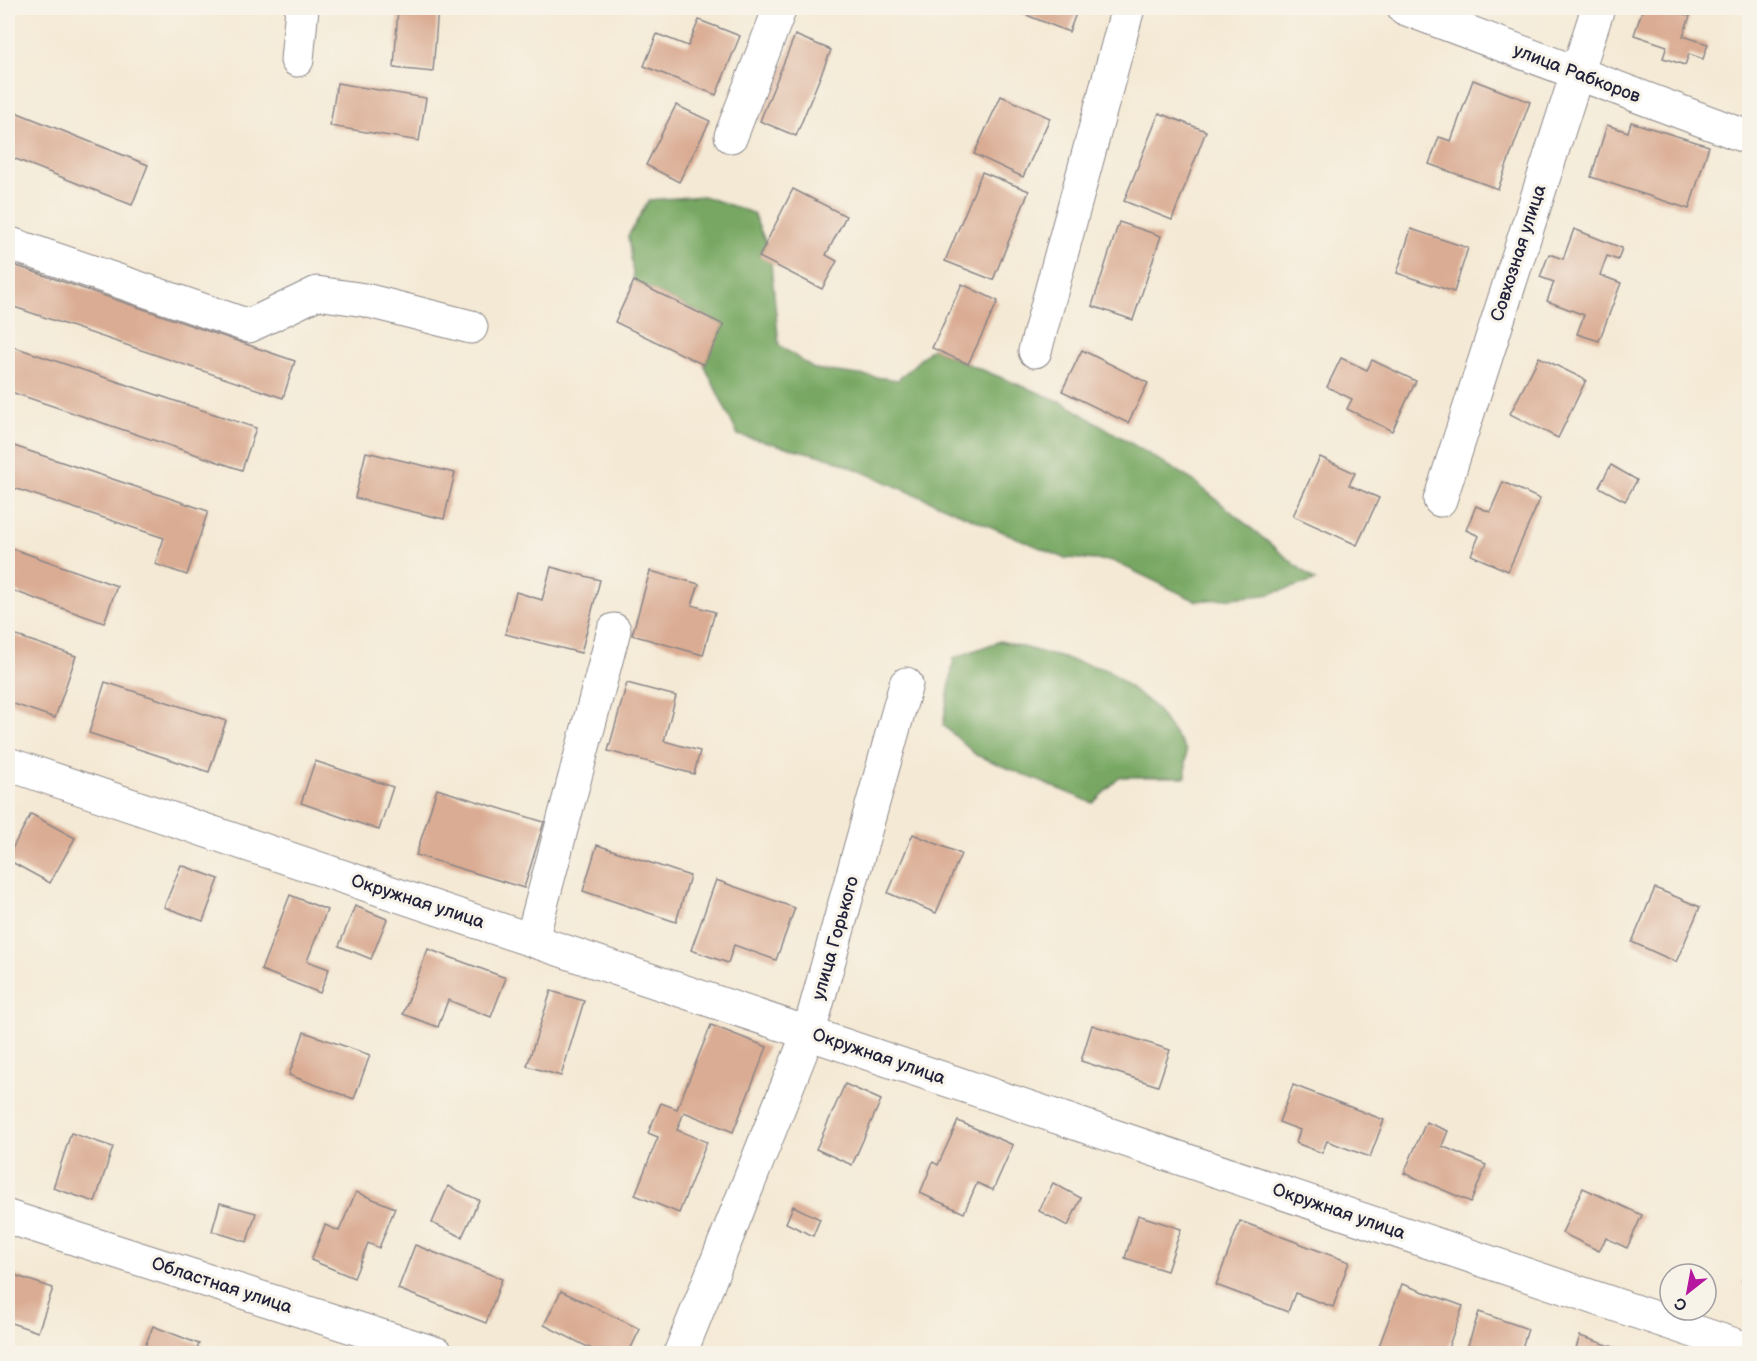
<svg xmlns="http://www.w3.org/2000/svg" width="1757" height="1361" viewBox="0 0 1757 1361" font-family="'Balsamiq Sans',sans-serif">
<rect width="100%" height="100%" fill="#f7f3e8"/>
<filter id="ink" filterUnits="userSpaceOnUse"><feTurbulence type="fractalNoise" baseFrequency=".0167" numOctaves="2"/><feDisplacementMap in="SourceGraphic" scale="12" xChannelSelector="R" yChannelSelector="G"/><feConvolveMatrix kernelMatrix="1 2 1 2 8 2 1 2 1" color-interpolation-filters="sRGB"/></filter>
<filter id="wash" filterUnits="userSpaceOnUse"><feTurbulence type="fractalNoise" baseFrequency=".008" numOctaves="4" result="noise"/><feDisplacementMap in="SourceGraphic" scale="24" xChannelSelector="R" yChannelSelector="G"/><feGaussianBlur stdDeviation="1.35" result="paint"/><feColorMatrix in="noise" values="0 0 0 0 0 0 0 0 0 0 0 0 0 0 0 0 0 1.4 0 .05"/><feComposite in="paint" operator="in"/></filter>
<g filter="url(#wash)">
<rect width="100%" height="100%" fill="#f4e9d4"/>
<g fill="#77a762" stroke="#4c644e" stroke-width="1.5">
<polygon points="703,196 753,213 766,243 759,256 771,263 779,345 814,369 898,380 932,348 968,364 1064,403 1194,481 1315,581 1266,595 1196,601 1113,561 1064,558 830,458 738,435 704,365 724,325 634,281 628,236 649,200"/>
<polygon points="1000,641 1108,670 1155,707 1186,750 1186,777 1120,777 1093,803 976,755 943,725 954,658"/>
</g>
<g id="blocks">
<g fill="#daac93">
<polygon points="398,8 438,8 433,72 394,68"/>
<polygon points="1021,8 1078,8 1069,32 1019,12"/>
<polygon points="1643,8 1664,8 1690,16 1683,36 1708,44 1703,59 1689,54 1685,65 1663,58 1667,46 1634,35"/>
<polygon points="699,20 740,36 716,95 644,66 657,34 688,46"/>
<polygon points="795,35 831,50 796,136 760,121"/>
<polygon points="1473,80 1530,102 1498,189 1429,164 1439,137 1451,141"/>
<polygon points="337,83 426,98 419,141 330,126"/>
<polygon points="1001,96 1050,118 1023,177 974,154"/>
<polygon points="676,105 710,121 679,182 646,165"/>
<polygon points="8,109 148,165 132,205 8,156"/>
<polygon points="1159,113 1206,131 1172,220 1124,201"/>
<polygon points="1631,122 1709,146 1689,209 1591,177 1607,125 1628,132"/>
<polygon points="982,172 1029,191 993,280 945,261"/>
<polygon points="793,189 846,216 826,255 837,261 822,289 759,257"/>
<polygon points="1119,222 1161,236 1133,320 1092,306"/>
<polygon points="1411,229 1468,248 1454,292 1397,273"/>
<polygon points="1574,229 1622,248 1618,260 1607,256 1600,275 1621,283 1599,341 1577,334 1584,315 1547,301 1554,282 1540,277 1549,254 1563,259"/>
<polygon points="8,263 295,361 283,398 8,305"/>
<polygon points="634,281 724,325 704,365 615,322"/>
<polygon points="962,284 998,301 968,364 932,348"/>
<polygon points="8,345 256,428 242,470 8,391"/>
<polygon points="1082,350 1148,383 1128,423 1062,391"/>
<polygon points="1539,357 1586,380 1558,438 1510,414"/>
<polygon points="1341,358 1367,370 1372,360 1416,381 1392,431 1347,409 1352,399 1327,387"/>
<polygon points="8,444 208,511 187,575 155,564 164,538 8,486"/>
<polygon points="366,452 455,473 444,519 355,498"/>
<polygon points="1320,457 1355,473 1349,485 1379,498 1357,545 1293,516"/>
<polygon points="1611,465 1637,480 1625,501 1599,487"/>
<polygon points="1503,482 1540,499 1508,571 1471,555 1479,536 1466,530 1476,506 1490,512"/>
<polygon points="8,547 117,586 104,623 8,589"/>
<polygon points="551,567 600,580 581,653 505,634 516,592 542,600"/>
<polygon points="650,571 699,584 692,605 715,612 703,655 632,635"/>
<polygon points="8,633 76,656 55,718 8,702"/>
<polygon points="105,682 226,721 209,772 89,733"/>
<polygon points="627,683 676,696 664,741 700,751 694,774 608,751"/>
<polygon points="315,761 393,787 379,830 301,803"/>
<polygon points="437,789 544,822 524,888 416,855"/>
<polygon points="31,814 75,838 50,883 8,860 8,856"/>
<polygon points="913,834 961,854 936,913 888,893"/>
<polygon points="597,845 690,876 676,922 583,891"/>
<polygon points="181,865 219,879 203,921 164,907"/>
<polygon points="716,880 795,908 776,960 734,945 728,963 691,950"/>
<polygon points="1655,888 1700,907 1676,962 1632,942"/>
<polygon points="290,895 327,910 307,961 329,969 320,993 261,970"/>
<polygon points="355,906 387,919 371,959 339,946"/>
<polygon points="428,949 506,978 491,1017 448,1000 438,1027 403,1014"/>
<polygon points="8,956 13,958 8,971"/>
<polygon points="551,991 584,1001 561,1076 527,1066"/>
<polygon points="711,1025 767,1047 733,1132 684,1112 677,1130 707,1142 679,1213 635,1195 658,1137 648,1133 661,1103 677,1109"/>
<polygon points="1092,1025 1170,1050 1158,1086 1081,1061"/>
<polygon points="304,1032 370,1055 354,1099 289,1075"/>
<polygon points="845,1084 881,1100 852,1165 816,1149"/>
<polygon points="1293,1085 1384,1120 1370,1157 1327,1141 1322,1153 1296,1143 1300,1130 1279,1122"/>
<polygon points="958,1121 1013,1145 993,1190 977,1183 964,1213 920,1193 933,1162 938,1165"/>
<polygon points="1426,1122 1448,1131 1442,1146 1486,1165 1471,1202 1404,1173"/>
<polygon points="71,1133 113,1147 95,1202 53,1188"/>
<polygon points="1053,1183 1081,1198 1068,1226 1039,1211"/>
<polygon points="448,1186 479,1200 462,1237 432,1223"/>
<polygon points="1583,1188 1642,1215 1627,1248 1606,1238 1599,1251 1562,1233"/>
<polygon points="356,1192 395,1208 379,1248 368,1243 354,1278 311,1260 325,1225 339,1231"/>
<polygon points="220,1203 256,1213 247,1242 212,1231"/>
<polygon points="793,1206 820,1219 813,1236 786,1223"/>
<polygon points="1138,1215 1181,1229 1167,1271 1125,1258"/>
<polygon points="1240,1221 1349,1262 1333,1307 1295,1293 1288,1312 1216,1285"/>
<polygon points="415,1245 502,1279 486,1323 398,1289"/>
<polygon points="1750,1266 1750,1285 1742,1282"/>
<polygon points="8,1273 53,1288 38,1332 8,1322"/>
<polygon points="1402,1284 1463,1306 1446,1354 1399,1354 1379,1346"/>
<polygon points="561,1291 640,1329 628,1354 587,1354 590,1348 544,1325"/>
<polygon points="1479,1312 1528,1329 1520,1354 1465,1354"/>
<polygon points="153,1326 199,1344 195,1354 142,1354"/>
<polygon points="1580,1336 1632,1353 1632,1354 1574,1354"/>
</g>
</g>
</g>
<g filter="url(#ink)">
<use href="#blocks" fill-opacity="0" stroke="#8b8688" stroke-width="1.5"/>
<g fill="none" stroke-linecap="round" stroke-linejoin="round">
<g stroke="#8b8688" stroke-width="35">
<g id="minor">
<polyline points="1404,8 1750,138"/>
<polyline points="297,60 302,8"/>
<polyline points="731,136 780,8"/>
<polyline points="8,243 249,326 317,293 365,300 471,327"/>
<polyline points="1035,351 1128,8"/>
<polyline points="1440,500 1598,8"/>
<polyline points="8,764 1750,1350"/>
<polyline points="532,939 614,630"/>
<polyline points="8,1217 437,1354"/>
<polyline points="680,1354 809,1032 906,684"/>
</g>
</g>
<use href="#minor" stroke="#fff" stroke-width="33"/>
</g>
</g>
<g text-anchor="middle" stroke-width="6" stroke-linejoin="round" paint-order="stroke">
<g font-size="18" fill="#22223b" stroke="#f7f3e8">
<text transform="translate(1577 73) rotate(21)" y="6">улица Рабкоров</text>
<text transform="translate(1518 253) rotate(-72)" y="6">Совхозная улица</text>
<text transform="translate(418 901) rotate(18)" y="6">Окружная улица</text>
<text transform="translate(835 938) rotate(-74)" y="6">улица Горького</text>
<text transform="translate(879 1056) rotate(19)" y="6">Окружная улица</text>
<text transform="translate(1339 1211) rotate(19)" y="6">Окружная улица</text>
<text transform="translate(222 1285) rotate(18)" y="6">Областная улица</text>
</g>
</g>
<rect width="1757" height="1361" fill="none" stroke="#f7f3e8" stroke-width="30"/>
<g transform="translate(1688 1292) rotate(211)"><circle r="28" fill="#f7f3e8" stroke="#a29fa3" stroke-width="1.5"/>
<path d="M0-4.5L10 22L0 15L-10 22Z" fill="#b5179e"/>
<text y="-9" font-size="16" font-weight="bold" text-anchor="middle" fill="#22223b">С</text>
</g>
</svg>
